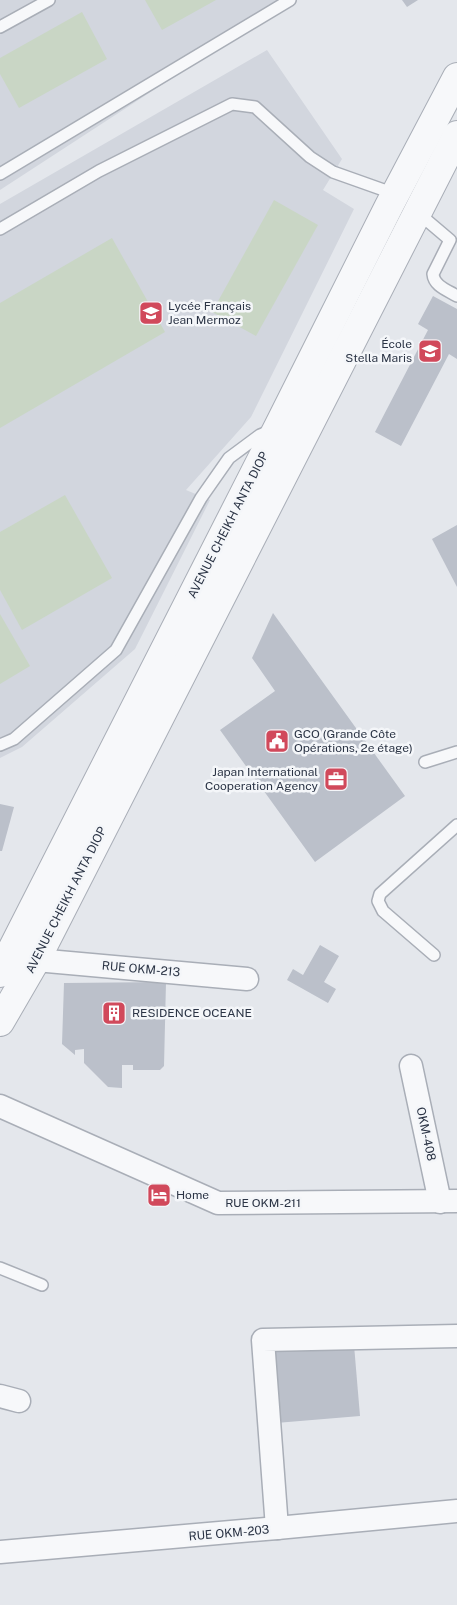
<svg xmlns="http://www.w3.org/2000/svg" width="457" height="1605" viewBox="0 0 457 1605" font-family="'Public Sans',sans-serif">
<rect width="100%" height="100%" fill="#e4e7ec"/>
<g fill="#d2d6de">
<polygon points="0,0 292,0 0,190"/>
<polygon points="267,50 342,159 323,190 354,209 251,417 186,490 210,500 135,649 22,747 0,758 0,204"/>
</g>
<g fill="#c9d6c5">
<polygon points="145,0 216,0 162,30"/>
<polygon points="82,12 107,59 19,108 0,74 0,58"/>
<polygon points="274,200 318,225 256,336 212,312"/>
<polygon points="112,238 165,332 0,428 0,303"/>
<polygon points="65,495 112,578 22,630 0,590 0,532"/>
<polygon points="0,614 30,666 0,684"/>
</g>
<g fill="#bbc0ca">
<polygon points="402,0 418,0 407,7"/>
<polygon points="433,296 457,309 457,359 449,354 401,446 375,432 428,330 418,324"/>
<polygon points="457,525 457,587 432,539"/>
<polygon points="273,613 405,796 315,862 220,730 275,691 252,658"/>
<polygon points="0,804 14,807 2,851 0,851"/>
<polygon points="320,945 339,956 324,982 336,989 328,1003 287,980 293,969 303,975"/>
<polygon points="166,982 164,1066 160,1070 133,1070 133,1065 122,1065 122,1088 108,1087 84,1063 84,1049 75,1050 75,1055 62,1044 64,983"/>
<polygon points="354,1345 360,1416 276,1423 270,1351"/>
</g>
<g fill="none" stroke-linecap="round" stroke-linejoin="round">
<g stroke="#a9aeb7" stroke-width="14">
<g id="service">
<polyline points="0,27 49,0"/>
<polyline points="0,174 290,0"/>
<path d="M417,212L450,240L433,274C434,286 447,290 457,296"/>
<polyline points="0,229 99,171 232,104 255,107 310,157 333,172 395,194"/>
<polyline points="0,745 14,739 116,650 201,498 229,458 260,435 270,431"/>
<polyline points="425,762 457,752"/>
<polyline points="434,955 383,911 378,901 380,894 457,825"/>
<polyline points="0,1268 42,1285"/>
</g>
</g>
<g stroke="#a9aeb7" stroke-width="25">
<g id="minor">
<polyline points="36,960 247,979"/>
<polyline points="411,1066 440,1202"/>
<polyline points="0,1106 218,1203 457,1201"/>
<polyline points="0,1396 19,1401"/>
<polyline points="277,1528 263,1340 457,1336"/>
<polyline points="0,1552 277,1528 457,1511"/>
</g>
</g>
<g stroke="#a9aeb7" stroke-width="30">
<g id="tertiary">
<polyline points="0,973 278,427 389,206 457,77"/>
<polyline points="0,1022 36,960 457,135"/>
</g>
</g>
<use href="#service" stroke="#f7f8fa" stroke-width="11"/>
<use href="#minor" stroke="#f7f8fa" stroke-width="22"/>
<use href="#tertiary" stroke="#f7f8fa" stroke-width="28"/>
</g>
<defs>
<g id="school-square" transform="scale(1.25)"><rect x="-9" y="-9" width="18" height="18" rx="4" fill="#d1495b" stroke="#f4f6f9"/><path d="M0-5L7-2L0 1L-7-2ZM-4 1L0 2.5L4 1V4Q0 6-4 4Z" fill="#fff"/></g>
<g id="civic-square" transform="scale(1.25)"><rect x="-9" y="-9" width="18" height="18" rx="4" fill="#d1495b" stroke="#f4f6f9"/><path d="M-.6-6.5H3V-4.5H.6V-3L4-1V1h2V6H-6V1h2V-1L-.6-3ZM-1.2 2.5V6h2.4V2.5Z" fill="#fff"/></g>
<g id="office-square" transform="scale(1.25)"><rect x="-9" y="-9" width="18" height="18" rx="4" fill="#d1495b" stroke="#f4f6f9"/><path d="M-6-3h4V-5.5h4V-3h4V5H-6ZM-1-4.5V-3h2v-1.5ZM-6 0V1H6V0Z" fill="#fff"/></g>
<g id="building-square" transform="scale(1.25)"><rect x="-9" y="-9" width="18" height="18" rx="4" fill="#d1495b" stroke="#f4f6f9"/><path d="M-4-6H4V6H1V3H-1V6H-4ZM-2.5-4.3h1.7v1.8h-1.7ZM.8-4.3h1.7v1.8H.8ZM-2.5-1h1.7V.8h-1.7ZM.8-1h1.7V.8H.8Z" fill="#fff"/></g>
<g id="hotel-square" transform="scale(1.25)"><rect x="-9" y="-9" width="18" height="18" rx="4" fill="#d1495b" stroke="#f4f6f9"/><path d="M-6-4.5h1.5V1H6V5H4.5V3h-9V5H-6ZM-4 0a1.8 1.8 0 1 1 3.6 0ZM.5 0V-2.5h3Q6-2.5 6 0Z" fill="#fff"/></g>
</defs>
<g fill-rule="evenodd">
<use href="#school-square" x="151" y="313"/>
<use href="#school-square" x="430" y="351"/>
<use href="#civic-square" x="277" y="741"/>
<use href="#office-square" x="336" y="779"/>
<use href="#building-square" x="114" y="1013"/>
<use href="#hotel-square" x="159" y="1195"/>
</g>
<g text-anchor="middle" stroke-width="5" stroke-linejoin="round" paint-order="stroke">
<g font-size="12" fill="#2b3445" stroke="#f4f6f9" text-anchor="start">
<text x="168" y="310">Lycée Français<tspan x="168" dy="14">Jean Mermoz</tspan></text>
<text x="412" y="348" text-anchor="end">École<tspan x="412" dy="14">Stella Maris</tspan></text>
<text x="294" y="738">GCO (Grande Côte<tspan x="294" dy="14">Opérations, 2e étage)</tspan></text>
<text x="318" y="776" text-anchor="end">Japan International<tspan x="318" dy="14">Cooperation Agency</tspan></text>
<text x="132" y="1017">RESIDENCE OCEANE</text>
<text x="176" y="1199">Home</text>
</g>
<g font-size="12" fill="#2b3445" stroke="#f4f6f9">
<text transform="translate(228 525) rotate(-63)" y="4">AVENUE CHEIKH ANTA DIOP</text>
<text transform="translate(66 900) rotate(-63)" y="4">AVENUE CHEIKH ANTA DIOP</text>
<text transform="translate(141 969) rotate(5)" y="4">RUE OKM-213</text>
<text transform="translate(426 1134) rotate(78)" y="4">OKM-408</text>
<text x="263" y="1207">RUE OKM-211</text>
<text transform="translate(229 1533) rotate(-5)" y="4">RUE OKM-203</text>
</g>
</g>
</svg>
